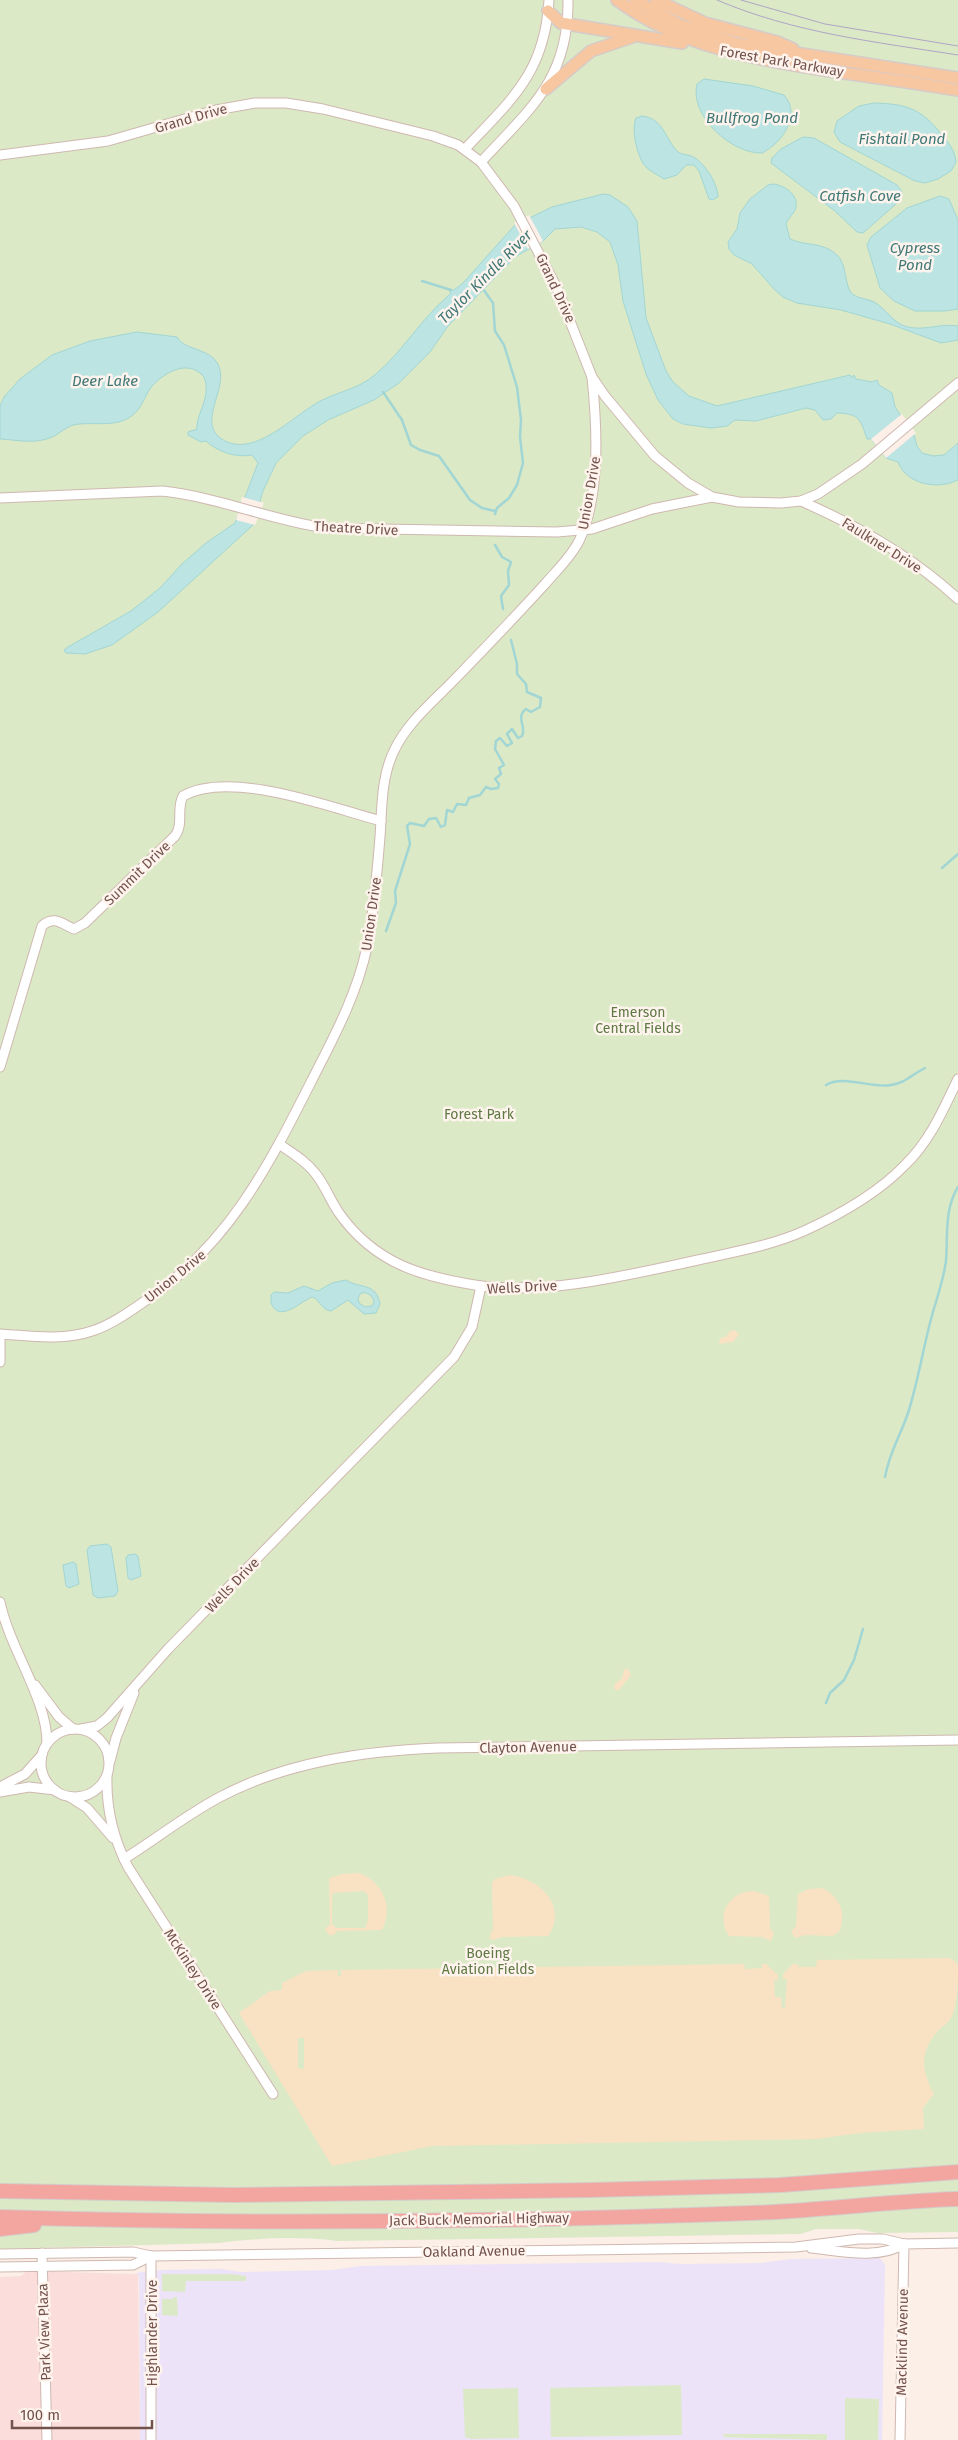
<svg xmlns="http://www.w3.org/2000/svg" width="958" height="2440" viewBox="0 0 958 2440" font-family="'Fira Sans',sans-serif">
<rect width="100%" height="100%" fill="#fbefe7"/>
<polygon fill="#fbdedb" points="27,2271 138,2274 140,2440 0,2440 0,2277 21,2276"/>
<polygon fill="#ece3f8" points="880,2258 885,2265 882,2440 140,2440 139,2276 136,2273 161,2270 222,2269 241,2272 332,2270 361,2266 658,2262 682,2264 761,2263 791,2259"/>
<g fill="#dbe9c6">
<path d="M0,0H958V2232L877,2233L859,2229H816L800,2234L337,2241C299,2236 257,2238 219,2243L0,2249Z"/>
<polygon points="162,2274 231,2274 246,2276 246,2281 186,2281 185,2292 162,2291"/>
<polygon points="173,2297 177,2297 178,2316 162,2315 162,2299 173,2299"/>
<polygon points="681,2385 682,2435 551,2437 550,2388"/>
<polygon points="518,2388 519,2438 471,2439 465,2437 463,2389"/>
<polygon points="845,2398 879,2399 878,2440 845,2440"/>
<polygon points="723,2434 827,2434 827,2440 724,2437"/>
</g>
<g fill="#f9e2c3" fill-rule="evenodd">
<polygon points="734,1330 739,1334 733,1342 719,1344 720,1338 726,1337 729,1332"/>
<polygon points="628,1668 631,1675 619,1690 615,1690 614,1685 622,1678 624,1670"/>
<path d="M360,1873C383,1883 394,1907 382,1930L337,1931L333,1935H329L325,1929L330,1924L329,1878L342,1874ZM364,1891L368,1895V1920L365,1928H336L332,1924V1893Z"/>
<path d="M509,1875C539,1878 569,1906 548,1936L503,1937L493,1940L489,1938L493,1929L492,1883L495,1879Z"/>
<path d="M822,1888C840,1896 847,1914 839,1932L832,1936L805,1935L795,1938L791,1931L796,1926L798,1894L808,1889Z"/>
<path d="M754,1891L769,1896L770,1927L774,1934L771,1941L762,1937L729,1936C715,1915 729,1891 754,1891Z"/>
<path d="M949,1958L955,1961L958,1966C958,1980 958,2003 952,2016C949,2023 941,2027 936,2033C919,2055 922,2071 934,2094L923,2108L924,2129L860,2133L817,2139L433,2146L332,2166L239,2013L270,1991L282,1990V1983L306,1971L338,1970V1976H341V1970L744,1964L745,1969L762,1968V1964H766L778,1975V1980H774L775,1997H781L782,2008H785L787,1979H783V1974L793,1964H798V1967H816L817,1960ZM298,2038H304V2069L298,2068Z"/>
</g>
<g fill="#bce4e2" stroke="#a2d6d4" fill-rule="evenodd">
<path d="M704,79L753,86L784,95C802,115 782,143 762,153C732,154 689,116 697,84Z"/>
<path d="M874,103C906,104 921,108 942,135C949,143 955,151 956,162L951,171L938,179L925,183L915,181L840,142L834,132L837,121L859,106Z"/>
<path d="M642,116C664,119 664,137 677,151C681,155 686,154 691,156C704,161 718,184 718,197L712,200L709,199L699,171L694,165H686L677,175L664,179C658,175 649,171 644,165C637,154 631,130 636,118Z"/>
<polygon points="803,137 814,138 897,185 902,192 902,196 896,204 863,233 857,232 835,211 771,163 772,158 781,149"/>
<path d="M773,184C784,185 798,194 796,207C795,213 788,218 786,224L790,239C805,246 824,242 837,255C847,265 844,280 850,291C855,299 866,298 874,302C887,309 893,324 908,327C925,331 941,323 958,326V340L941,343L890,324L841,310L797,303L783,297L774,289L752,264L734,255L729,249L728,242L737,229L740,213L750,199L768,185Z"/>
<path d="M603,194L610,195L628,207L637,221L646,318L666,371L673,382L689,396L717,406L850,375L852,378L854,375L856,379L872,382L877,380L879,385L892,393L895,407L914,435L917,446L922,453L933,456L944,455L958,443V480C938,490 907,485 898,462L886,458L871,439H867C860,418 859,414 837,413L831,419L823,420L815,410L806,408L756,421L735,420L727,426L711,428L683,424L673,419L658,400L646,374L623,301L618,265L610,242L597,232L581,227L555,229L543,241L515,257L448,326L430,352L399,383L374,400L328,420L303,436L276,463L263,491L253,525L158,612L112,645L85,654L66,653L64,650L68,647L131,611L160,588L182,564L206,543L235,523L258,463L252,455C236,458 218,452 206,441L201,442L188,435V432L197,429C196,413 212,397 204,377C189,359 166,371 152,386C144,396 142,410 130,417C114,428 92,421 73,425C64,428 58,435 50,438C33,444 17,440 0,439V406L4,397L20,379L52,355L90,341L137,332L177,337C185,352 215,347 220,370C225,391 200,421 219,437C249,461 288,421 312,406C332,392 357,391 376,374C403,351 421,319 448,296L451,293L448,289L454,290L463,283L515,225L552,207Z"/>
<polygon points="940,196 949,199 958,220 958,309 945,311 915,311 894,301 880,288 867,245 871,237 907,208"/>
<path d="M346,1280C360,1289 376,1282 380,1304L376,1313L364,1314L348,1300L331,1311C321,1310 320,1299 312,1297C301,1301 279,1324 271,1303V1295L274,1292L288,1293L304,1286L318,1291L332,1283ZM361,1293C367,1292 373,1295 374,1302L372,1306L365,1307L359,1303L358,1298Z"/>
<polygon points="107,1544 111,1547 118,1591 115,1596 98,1598 93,1595 87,1550 90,1546"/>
<polygon points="135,1554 138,1556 141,1576 131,1580 128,1578 126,1558 128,1555"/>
<polygon points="73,1562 76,1564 79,1584 69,1588 66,1586 63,1565"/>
</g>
<g fill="#fbefe7">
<polygon points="529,215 543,241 528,249 514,223"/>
<polygon points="902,414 916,433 886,458 871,439"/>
<polygon points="242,497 264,503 255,525 236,520"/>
</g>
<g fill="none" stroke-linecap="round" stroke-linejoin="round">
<g stroke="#a2d6d4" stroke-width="2.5">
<polyline points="422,281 451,290"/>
<polyline points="483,289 493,303 495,331 504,345 517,387 521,420 520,437 523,463 517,485 509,498 497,508 495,514"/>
<polyline points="383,392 402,420 411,445 420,450 439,456 470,500 482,508 495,511"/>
<polyline points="495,545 502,557 511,562 508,571 509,585 501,596 503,609"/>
<polyline points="942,868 958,854"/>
<path d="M386,931L396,903L395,891L410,844L407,826L410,823L424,826L429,819L436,818L441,827L445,825L447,810L453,812L457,804L466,805L469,798L480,795L486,787L491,789L498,788L499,784L495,779L501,774L499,768L504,765L495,749L496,741L500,738L507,746L512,743L507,734L512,729L518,738L522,736C527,727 515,717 526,709L531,712L540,707L541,698L527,692L526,684L517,674V664L511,640"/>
<path d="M826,1085C842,1074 874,1089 891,1085C907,1082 911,1075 925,1068"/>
<path d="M885,1477C890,1450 900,1437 908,1413C917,1385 922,1355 929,1327C934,1305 943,1284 946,1261C948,1235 944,1210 958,1187"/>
<polyline points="826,1703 830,1693 844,1680 854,1660 863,1629"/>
</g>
<g stroke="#cfb8b0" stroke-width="11">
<g id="minor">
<path d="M465,149C511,100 545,73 549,0"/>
<polyline points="0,155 108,141 216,110 255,103 286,103 323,109 433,136 458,145 481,162 514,206 557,288 592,377 605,396 655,456 688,483 712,497 739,502 781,503 801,501 818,494 862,464 958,383"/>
<path d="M481,162C530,109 569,79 568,0"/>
<path d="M0,498L162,491C218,497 270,520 325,528L557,532L592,529L652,509L712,497"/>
<path d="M801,501C858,526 912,556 958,599"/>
<path d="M0,1067L42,926C54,915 62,924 74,929L85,923L175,836C184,824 176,809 183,796C230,769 332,808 381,821"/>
<path d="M279,1144C292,1153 306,1161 315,1173C325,1185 330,1200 339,1213C375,1264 422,1277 481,1286"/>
<path d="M0,1334C30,1336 63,1341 92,1331C111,1325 129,1312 145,1301C229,1245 269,1165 313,1078C335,1035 357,994 367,947C374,911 377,874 380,837C382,809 381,779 393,753C406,723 434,701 456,678C486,647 516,616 545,584C557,570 571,557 579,541C601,495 597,426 592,377"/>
<polyline points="0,1337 0,1362"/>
<path d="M0,1602C10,1650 47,1698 47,1743"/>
<polyline points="35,1685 59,1717 73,1729"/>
<path d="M81,1729L97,1726L107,1718L168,1649L454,1357L472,1327L481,1286C554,1294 627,1275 698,1260C733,1252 770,1246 804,1231C839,1215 878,1193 905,1165C930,1141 943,1110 958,1079"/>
<circle cx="75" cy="1763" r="34"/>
<polyline points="110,1761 116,1738 134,1693"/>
<path d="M107,1776C106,1809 113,1838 128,1867L273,2094"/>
<polyline points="0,1787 25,1774 42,1755"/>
<polyline points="0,1792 29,1787 55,1790"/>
<polyline points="70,1797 87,1808 113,1838"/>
<path d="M124,1859C156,1839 186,1815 220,1797C286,1762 364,1751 438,1748L958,1740"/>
<path d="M811,2248C841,2251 878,2260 904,2244"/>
<polyline points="42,2253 47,2440"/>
<polyline points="0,2254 133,2252 151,2256 796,2247 859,2239 883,2239 904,2244 958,2243"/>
<polyline points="151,2256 151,2440"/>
<polyline points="0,2267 133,2265 151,2256"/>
<polyline points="900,2440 904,2244"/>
</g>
</g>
<g stroke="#d5cbc9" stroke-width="14">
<g id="major">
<path d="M617,0C681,47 754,59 830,71C873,77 915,83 958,90"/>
<polyline points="635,0 680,25 737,44 958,78"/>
<polyline points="656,0 705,23 777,42 793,49"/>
<polyline points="548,11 561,23 682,43"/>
<polyline points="546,89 591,51 632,37"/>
</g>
</g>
<g stroke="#d5cbc9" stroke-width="16">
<g id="highway">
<polyline points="0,2191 234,2195 591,2190 780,2185 958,2172"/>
<path d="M0,2217C250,2225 502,2222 751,2213C820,2211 889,2201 958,2199"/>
<polyline points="0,2229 34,2225"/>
</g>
</g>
<use href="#minor" stroke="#fff" stroke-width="9"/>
<use href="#major" stroke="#f7c7a2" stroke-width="11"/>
<use href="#highway" stroke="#f3a6a0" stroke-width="14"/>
<g stroke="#b0a5c5" stroke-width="1">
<path d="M717,0C794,33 876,42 958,55"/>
<polyline points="741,0 825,24 958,46"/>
</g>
</g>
<g text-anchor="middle" stroke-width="5" stroke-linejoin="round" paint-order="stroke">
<g font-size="14" fill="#74524c" stroke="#fef4ed">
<text transform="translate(782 61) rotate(10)" y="5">Forest Park Parkway</text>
<text transform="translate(191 118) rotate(-16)" y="5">Grand Drive</text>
<text transform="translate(556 288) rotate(65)" y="5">Grand Drive</text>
<text transform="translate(589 493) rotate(-80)" y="5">Union Drive</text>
<text transform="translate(356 528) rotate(3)" y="5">Theatre Drive</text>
<text transform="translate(882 545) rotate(32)" y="5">Faulkner Drive</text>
<text transform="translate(137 873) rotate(-44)" y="5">Summit Drive</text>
<text transform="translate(371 914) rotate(-82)" y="5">Union Drive</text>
<text transform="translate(175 1276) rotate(-39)" y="5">Union Drive</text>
<text transform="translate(522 1287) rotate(-3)" y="5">Wells Drive</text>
<text transform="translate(232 1585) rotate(-46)" y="5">Wells Drive</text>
<text transform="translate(528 1747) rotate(-1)" y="5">Clayton Avenue</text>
<text transform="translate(193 1969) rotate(57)" y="5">McKinley Drive</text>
<text transform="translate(479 2219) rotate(-1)" y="5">Jack Buck Memorial Highway</text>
<text transform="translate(474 2251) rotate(-1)" y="5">Oakland Avenue</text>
<text transform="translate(44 2332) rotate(-92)" y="5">Park View Plaza</text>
<text transform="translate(152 2333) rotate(-90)" y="5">Highlander Drive</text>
<text transform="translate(902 2342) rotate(-89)" y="5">Macklind Avenue</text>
</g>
<g font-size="14" fill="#5e7944" stroke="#fef4ed">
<text x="638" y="1017">Emerson<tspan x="638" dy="16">Central Fields</tspan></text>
<text x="479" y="1119">Forest Park</text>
<text x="488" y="1958">Boeing<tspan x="488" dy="16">Aviation Fields</tspan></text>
</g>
<g font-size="15" font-style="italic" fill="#407877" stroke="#fef4ed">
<text x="752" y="123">Bullfrog Pond</text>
<text x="902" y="144">Fishtail Pond</text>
<text x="860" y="201">Catfish Cove</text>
<text x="915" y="253">Cypress<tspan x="915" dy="17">Pond</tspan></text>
<text transform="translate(485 277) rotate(-45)" y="5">Taylor Kindle River</text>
<text x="105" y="386">Deer Lake</text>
</g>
</g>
<path d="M12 2420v8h140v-8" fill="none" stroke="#74524c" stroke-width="2.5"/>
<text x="20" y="2420" font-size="15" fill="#74524c" stroke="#fef4ed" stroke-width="4" paint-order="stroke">100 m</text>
</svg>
